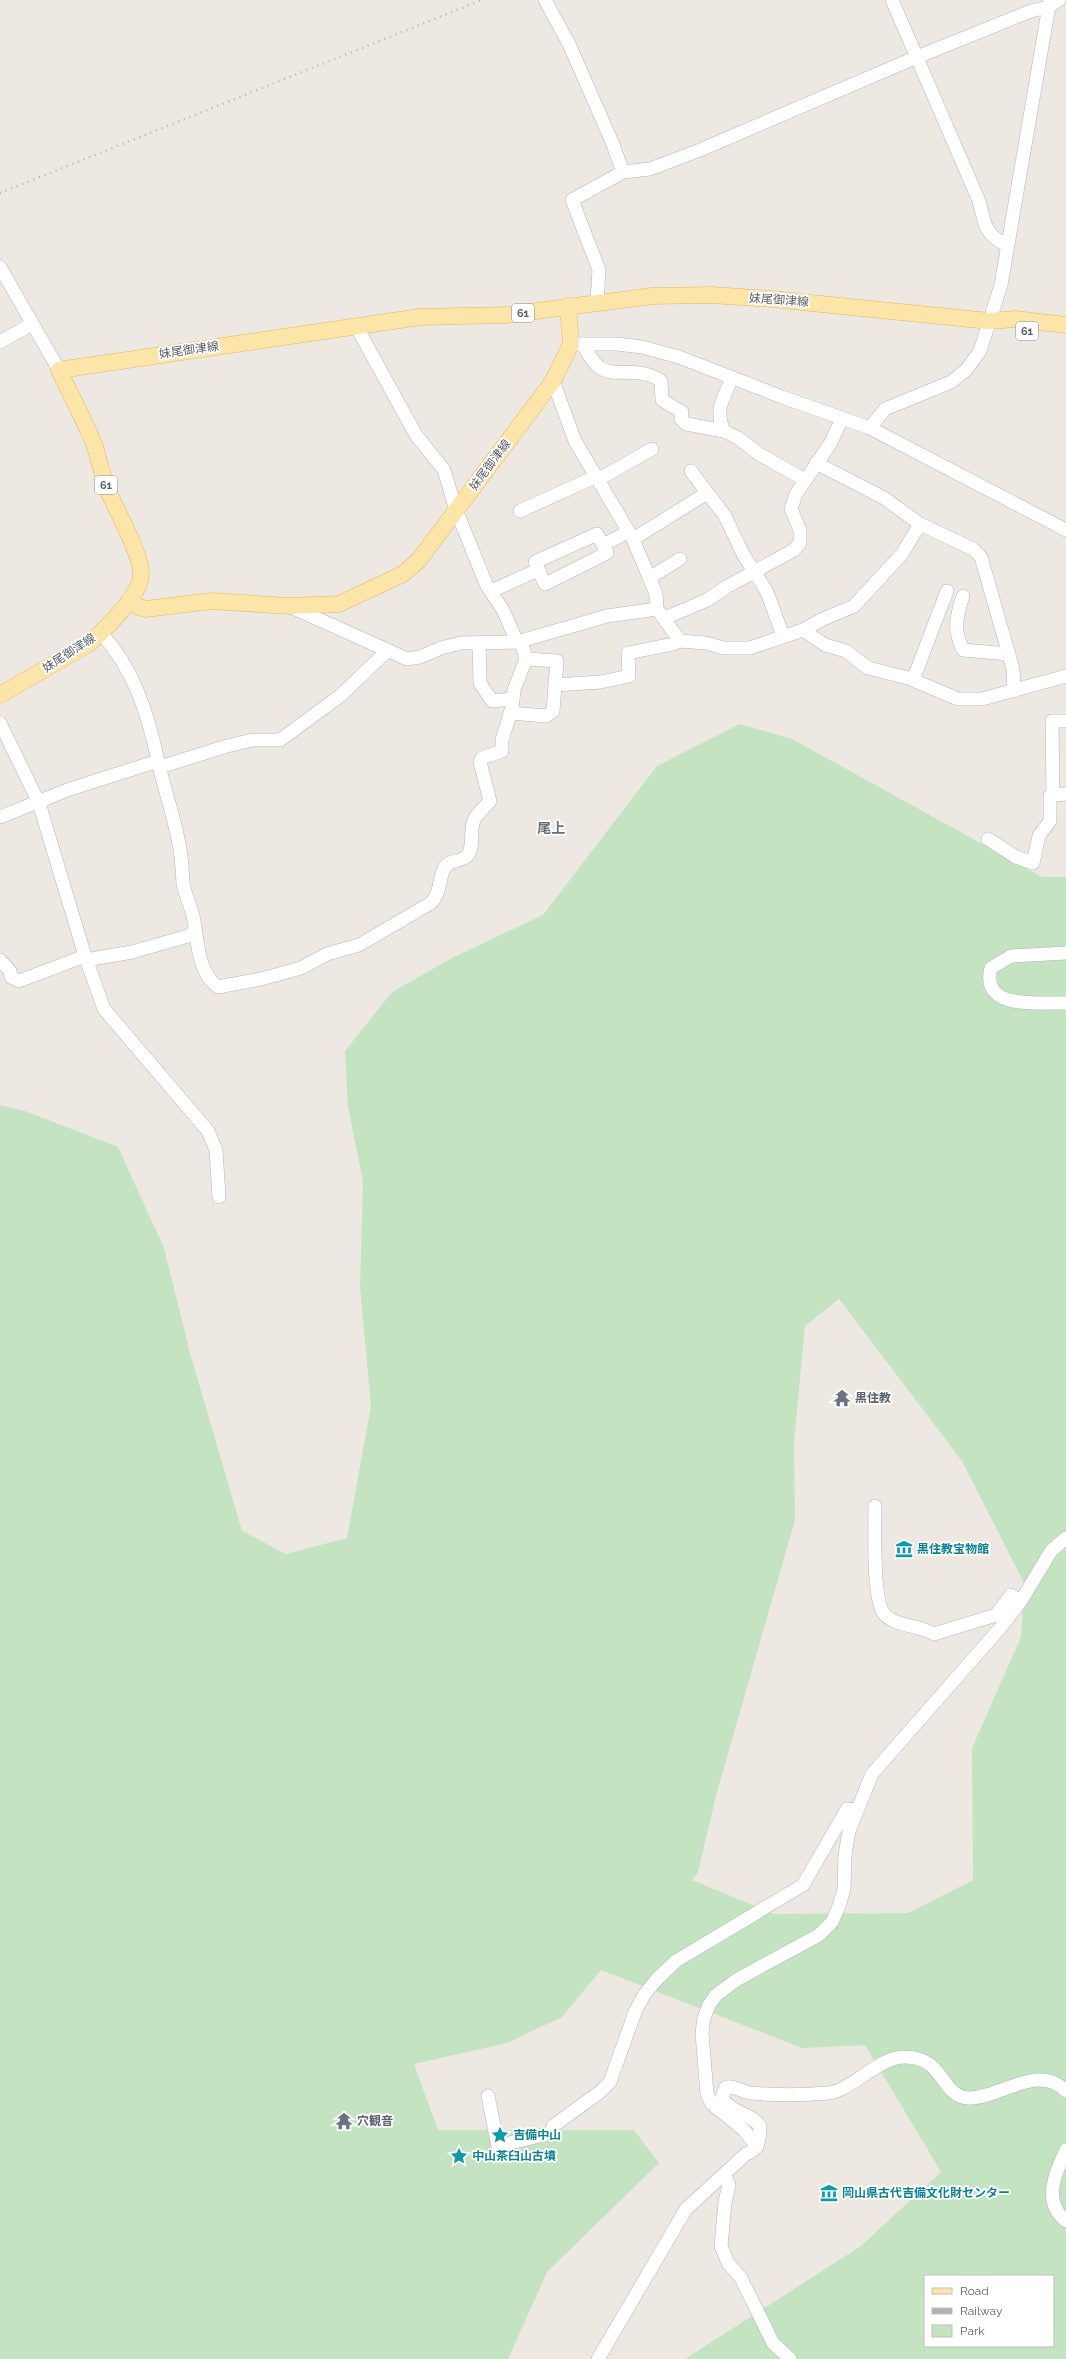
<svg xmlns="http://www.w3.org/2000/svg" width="1066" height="2359" viewBox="0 0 1066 2359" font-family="Raleway,'Noto Sans JP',sans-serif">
<rect width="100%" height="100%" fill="#ede9e2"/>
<path fill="#c4e3c0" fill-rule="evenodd" d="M740,724L792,739L1042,877H1066V2359H685L861,2246L941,2172L865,2045L802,2048L601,1970L562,2017L507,2043L414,2064L438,2130H634L659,2163L547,2272L508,2359H0V1105L25,1111L118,1147L164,1248L190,1353L242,1531L286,1554L347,1538L371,1406L360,1287L363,1181L348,1107L345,1051L392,992L452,958L543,915L657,766ZM839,1299L962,1461L1024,1583L1021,1637L972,1748L973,1880L908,1913L774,1914L692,1880L698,1872L717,1792L795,1520L794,1442L805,1326ZM925,2276H1053V2346H925Z"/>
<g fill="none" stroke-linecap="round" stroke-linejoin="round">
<g stroke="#b3b6b9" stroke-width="14">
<g id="minor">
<polyline points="545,0 569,44 612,142 623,172"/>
<path d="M892,0L979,201C986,226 983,232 1007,246"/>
<polyline points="0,267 59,370"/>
<polyline points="597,302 599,270 572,200 623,172 650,169 700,150 917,57 1031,11 1048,7 1059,0"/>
<polyline points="356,326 416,435 444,470 456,510 487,586 503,610 517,642"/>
<polyline points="0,342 32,324"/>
<polyline points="571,344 617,344 642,347 679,357 782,397 870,428 1066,530"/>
<path d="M583,344C588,353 593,364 602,369C617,377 639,366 661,381L662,400L682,412L681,419L686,424L724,431"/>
<path d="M732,378C724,398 714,409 724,431L738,438L759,454L805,480"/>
<polyline points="553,381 575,441 633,539 656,594 657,609 680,641 706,643 723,648 750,648 803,630 823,619 854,606 902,554 920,524"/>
<polyline points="870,428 885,409 951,382 966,370 980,351 1001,285 1050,0"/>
<polyline points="816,463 884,498 920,524 973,549 981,557 1013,669 1014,691"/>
<polyline points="691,471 725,516 743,554 767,592 783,636"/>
<polyline points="599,479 652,449"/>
<polyline points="520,511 597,476"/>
<polyline points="633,539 707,493"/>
<polyline points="603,545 607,553 545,584 535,562 597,534 603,545 628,532"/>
<polyline points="649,578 680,559"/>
<polyline points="491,591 538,570"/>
<path d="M963,596C956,618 953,629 963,650L1009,654"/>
<polyline points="289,606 407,659 420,657 441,648 461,643 517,642 607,616 657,609"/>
<polyline points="665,618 707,600 728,586 794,550 800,543 800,530 791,509 796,494 830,444 842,419"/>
<polyline points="803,630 825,645 846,651 868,668 908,678 958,699 982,699 1066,676"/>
<path d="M101,633C134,669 148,714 158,761C164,789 174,816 179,844C182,857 182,870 183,883C185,896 192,908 194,921C198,943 198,973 218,987L261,979L301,968L327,954L359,945L431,903C441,892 438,882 444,869C448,859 460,863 467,856C475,847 469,831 474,820C477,813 485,807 490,801L480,762L482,758L502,751V740L512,708L514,690L526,659L521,641"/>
<polyline points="479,643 480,683 492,701 513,699"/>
<polyline points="913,680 947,591"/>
<polyline points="555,685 601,682 629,676 628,653 673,644 680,641"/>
<polyline points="510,713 546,716 553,711 557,661 526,659"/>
<polyline points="1066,721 1052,721 1053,795 1066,794"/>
<polyline points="0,723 39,803 85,956 104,1009 208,1131 216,1150 219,1197"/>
<polyline points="160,767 227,746 253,740 280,740 340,696 387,651"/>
<polyline points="0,817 70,789 158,761"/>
<polyline points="988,839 1016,857 1033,863 1039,836 1050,821 1050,796 1053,795"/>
<path d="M1066,953L1011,956L991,968C980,1011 1040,1002 1066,1003"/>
<polyline points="0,960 10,971 11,977 19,981 85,956"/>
<polyline points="86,960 132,952 188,936 195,932"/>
<path d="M875,1506C875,1527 872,1602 885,1615C898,1627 920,1625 934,1634L996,1615L1011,1595L1021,1601"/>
<polyline points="488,2096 498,2146 551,2133 553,2126 600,2092 610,2082 635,2012 644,1995 657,1979 676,1961 803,1885 847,1809 857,1810"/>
<polyline points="757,2147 744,2130 712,2104 707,2094 702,2033 704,2018 709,2005 716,1995 738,1979 819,1935 832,1922 839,1906 844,1889 845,1855 849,1831 872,1774 1001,1627 1021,1601 1051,1551 1066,1538"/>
<path d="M1066,2150C1055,2173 1042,2202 1066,2221"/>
<polyline points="724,2175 729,2185 725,2202 721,2246 728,2263 741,2278 773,2343 790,2359"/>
<path d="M598,2359L686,2209L746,2154C759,2150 760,2139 760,2126C751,2113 726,2111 722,2097L726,2087C734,2085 742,2092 750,2093C773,2095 805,2095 829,2093C852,2090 880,2056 905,2057C945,2057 940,2096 968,2098C999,2099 1038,2062 1066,2091"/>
</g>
</g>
<g stroke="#eab45e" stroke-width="17">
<g id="major">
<polyline points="129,600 139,607 146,609 212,601 289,606 339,604 403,574 419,560 553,381 571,344 568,306"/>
<path d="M0,695L90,643C105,629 139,597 141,576C143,556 115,509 107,488C102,474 99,459 94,444C84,419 70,394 59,370L420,317L506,315L652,296L711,295L772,299L989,321L1015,319L1066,325"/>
</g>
</g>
<use href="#minor" stroke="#fff" stroke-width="13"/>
<use href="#major" stroke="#fbe5a9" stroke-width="16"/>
<polyline stroke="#b1b2b2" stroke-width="2.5" stroke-dasharray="1 5" stroke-linecap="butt" points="0,193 482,0"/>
</g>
<defs>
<g id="temple-bare" transform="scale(1.38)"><path d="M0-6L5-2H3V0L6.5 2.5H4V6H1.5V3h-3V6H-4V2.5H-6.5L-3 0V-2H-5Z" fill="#6b7280" stroke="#fff" stroke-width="2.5" paint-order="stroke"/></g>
<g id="museum-bare" transform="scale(1.38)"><path d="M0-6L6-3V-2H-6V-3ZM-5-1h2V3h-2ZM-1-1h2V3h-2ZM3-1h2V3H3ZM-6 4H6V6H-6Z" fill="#0f9aa8" stroke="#fff" stroke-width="2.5" paint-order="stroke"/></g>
<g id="sight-bare" transform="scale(1.38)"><path d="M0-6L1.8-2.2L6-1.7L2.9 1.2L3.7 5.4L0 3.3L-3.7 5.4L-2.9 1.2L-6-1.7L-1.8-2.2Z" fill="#0f9aa8" stroke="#fff" stroke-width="2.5" paint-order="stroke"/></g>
</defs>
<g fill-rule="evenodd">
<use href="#temple-bare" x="842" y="1398"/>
<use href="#museum-bare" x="904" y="1549"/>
<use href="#temple-bare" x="344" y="2121"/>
<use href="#sight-bare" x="500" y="2135"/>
<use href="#sight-bare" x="459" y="2156"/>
<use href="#museum-bare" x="829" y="2193"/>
</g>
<g text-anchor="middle" stroke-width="3.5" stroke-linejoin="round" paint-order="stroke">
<g fill="#fff" stroke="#8c8f91" stroke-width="1">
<rect x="512" y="304" width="22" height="18" rx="3"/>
<rect x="1016" y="322" width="22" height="18" rx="3"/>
<rect x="95" y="476" width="22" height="18" rx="3"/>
</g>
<g font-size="11" font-weight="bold" fill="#5b5f62">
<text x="523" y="317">61</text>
<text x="1027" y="335">61</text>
<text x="106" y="489">61</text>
</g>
<g font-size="12" fill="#5b5f62" stroke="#fff">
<text transform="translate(779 300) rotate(4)" y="4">妹尾御津線</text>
<text transform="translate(189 350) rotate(-8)" y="4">妹尾御津線</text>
<text transform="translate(490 465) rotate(-53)" y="4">妹尾御津線</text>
<text transform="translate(69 653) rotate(-33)" y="4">妹尾御津線</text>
</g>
<g font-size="12" font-weight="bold" fill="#5b616d" stroke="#fff" text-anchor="start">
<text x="855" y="1402">黒住教</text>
<text x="357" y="2125">穴観音</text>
</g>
<g font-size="12" font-weight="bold" fill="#0d838f" stroke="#fff" text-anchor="start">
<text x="917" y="1553">黒住教宝物館</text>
<text x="513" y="2139">吉備中山</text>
<text x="472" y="2160">中山茶臼山古墳</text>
<text x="842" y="2197">岡山県古代吉備文化財センター</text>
</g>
<g font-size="14" font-weight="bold" fill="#6c7174" stroke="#fff">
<text x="551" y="833">尾上</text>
</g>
</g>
<rect x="924" y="2275" width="130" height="72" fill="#ffffff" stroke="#bdbfc0"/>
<rect x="932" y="2288" width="20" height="6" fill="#fbe5a9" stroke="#bdbfc0"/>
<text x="960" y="2295" font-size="12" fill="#5b5f62">Road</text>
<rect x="932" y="2308" width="20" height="6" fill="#b1b2b2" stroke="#bdbfc0"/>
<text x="960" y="2315" font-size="12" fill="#5b5f62">Railway</text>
<rect x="932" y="2325" width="20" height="12" fill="#c4e3c0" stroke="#bdbfc0"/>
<text x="960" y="2335" font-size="12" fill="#5b5f62">Park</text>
</svg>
